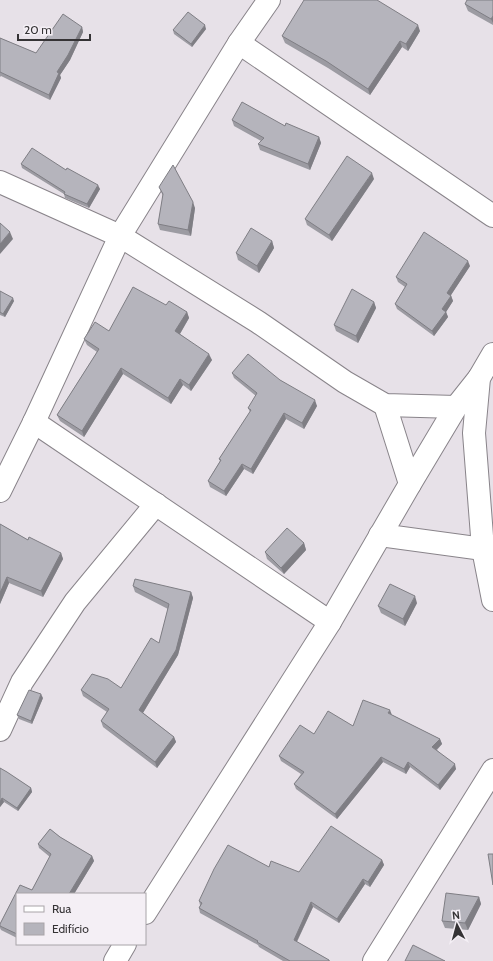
<svg xmlns="http://www.w3.org/2000/svg" width="493" height="961" viewBox="0 0 493 961" font-family="Cabin,sans-serif">
<rect width="100%" height="100%" fill="#e7e1e8"/>
<g fill="none" stroke-linecap="round" stroke-linejoin="round">
<g stroke="#89848a" stroke-width="24">
<g id="street">
<polyline points="239,43 493,216"/>
<polyline points="0,182 120,236 258,322 345,382 385,405 456,407"/>
<polyline points="493,354 479,378 474,433 483,549 493,600"/>
<polyline points="385,405 410,484"/>
<polyline points="34,422 330,622"/>
<polyline points="0,491 34,422 120,236 239,43 269,0"/>
<polyline points="380,535 483,549"/>
<polyline points="0,730 22,682 75,602 156,504"/>
<polyline points="145,913 330,622 410,484 456,407 479,378"/>
<polyline points="115,961 125,944"/>
<polyline points="374,961 493,770"/>
</g>
</g>
<use href="#street" stroke="#fff" stroke-width="22"/>
</g>
<g fill="#9c9ba2">
<polygon points="493,0 493,25 468,11 465,4"/>
<polygon points="82,27 83,32 70,60 60,75 61,78 50,100 1,76 0,77 0,38 36,53"/>
<polygon points="206,29 192,47 174,34 173,30"/>
<polygon points="420,31 408,51 402,47 370,95 328,68 285,43 282,36"/>
<polygon points="232,120 285,126 319,137 321,143 310,170 260,150 258,144 261,141 234,126"/>
<polygon points="21,164 66,170 100,189 89,208 65,198 64,194 22,168"/>
<polygon points="374,179 332,241 307,225 305,219"/>
<polygon points="159,187 195,208 191,236 160,230 158,224 163,196"/>
<polygon points="272,241 274,248 259,273 238,260 236,253"/>
<polygon points="470,266 451,295 453,301 446,312 448,317 434,336 397,309 395,304 405,287 398,282 396,277"/>
<polygon points="0,291 14,301 5,317 0,315"/>
<polygon points="374,302 376,308 358,343 336,331 334,325"/>
<polygon points="166,305 187,312 189,318 180,334 212,360 191,391 183,385 171,404 123,374 84,437 60,421 57,415 97,352 87,345 84,339 109,331"/>
<polygon points="232,373 280,380 317,406 304,429 286,419 253,474 244,469 226,496 210,487 208,481 220,461 219,459 250,412 248,408 256,396 234,378"/>
<polygon points="0,524 28,540 61,553 63,559 43,597 9,583 0,604"/>
<polygon points="304,543 306,550 284,574 267,559 265,552"/>
<polygon points="133,586 191,592 193,598 178,655 143,713 174,737 176,742 157,768 103,727 101,721 107,712 83,696 81,690 121,688 159,643 168,609 135,592"/>
<polygon points="417,603 405,626 381,613 378,606"/>
<polygon points="43,698 32,724 19,719 17,715"/>
<polygon points="392,715 440,739 442,744 437,750 456,769 440,790 410,767 406,774 383,762 337,819 296,789 294,784 301,774 281,761 279,756 314,734 353,726"/>
<polygon points="0,768 31,788 32,792 18,811 4,802 0,807"/>
<polygon points="50,829 60,837 92,856 94,861 74,894 17,894 17,938 1,930 0,928 0,924 20,885 32,890 50,857 39,848 38,844"/>
<polygon points="382,860 384,865 370,887 365,884 339,923 313,907 297,942 329,960 330,961 283,961 259,947 258,945 200,913 199,908 200,905 199,901 269,867 299,872"/>
<polygon points="479,897 481,904 468,930 445,928 442,921"/>
</g>
<g fill="#7f7e84">
<polygon points="493,16 493,23 491,19"/>
<polygon points="205,25 206,29 192,47 191,44"/>
<polygon points="418,25 420,31 408,51 406,44"/>
<polygon points="82,27 83,32 70,60 60,75 61,78 50,100 49,95 57,72"/>
<polygon points="400,41 402,47 370,95 368,89"/>
<polygon points="319,137 321,143 310,170 308,164"/>
<polygon points="372,173 374,179 332,241 329,235"/>
<polygon points="98,185 100,189 89,208 87,204"/>
<polygon points="193,202 195,208 191,236 188,230"/>
<polygon points="10,232 13,239 0,254 0,244"/>
<polygon points="272,241 274,248 259,273 257,266"/>
<polygon points="468,261 470,266 449,298 447,293"/>
<polygon points="451,296 453,301 446,312 448,317 434,336 432,331 442,309"/>
<polygon points="13,298 14,301 5,317 3,314"/>
<polygon points="374,302 376,308 358,343 356,336"/>
<polygon points="187,312 189,318 178,337 175,331"/>
<polygon points="209,354 212,360 191,391 189,385"/>
<polygon points="121,368 123,374 84,437 82,431"/>
<polygon points="180,379 183,385 171,404 168,398"/>
<polygon points="315,400 317,406 304,429 302,423"/>
<polygon points="284,413 286,419 253,474 251,469"/>
<polygon points="242,464 244,469 226,496 224,491"/>
<polygon points="304,543 306,550 284,574 281,568"/>
<polygon points="61,553 63,559 43,597 41,591"/>
<polygon points="7,577 9,583 0,604 0,593"/>
<polygon points="191,592 193,598 178,655 141,716 139,710"/>
<polygon points="415,596 417,603 405,626 403,619"/>
<polygon points="41,694 43,698 32,724 31,721"/>
<polygon points="390,710 392,715 388,713"/>
<polygon points="174,737 176,742 157,768 155,762"/>
<polygon points="440,739 442,744 434,752 432,747"/>
<polygon points="381,757 383,762 337,819 335,814"/>
<polygon points="408,762 410,767 406,774 404,769"/>
<polygon points="455,764 456,769 440,790 438,785"/>
<polygon points="31,788 32,792 18,811 17,808"/>
<polygon points="2,798 4,802 0,807 0,802"/>
<polygon points="92,856 94,861 74,894 69,894"/>
<polygon points="382,860 384,865 370,887 368,882"/>
<polygon points="363,879 365,884 339,923 337,919"/>
<polygon points="479,897 481,904 468,930 465,923"/>
<polygon points="311,902 313,907 295,945 294,940"/>
</g>
<g fill="#b5b4bc" stroke="#7f7e84">
<polygon points="304,0 377,0 418,25 406,44 400,41 368,89 326,61 282,36"/>
<polygon points="467,0 493,0 493,16 491,19 465,4"/>
<polygon points="188,12 205,25 191,44 173,30"/>
<polygon points="63,14 82,27 68,55 57,72 59,73 49,95 0,72 0,38 36,53"/>
<polygon points="242,102 285,126 286,123 319,137 308,164 258,144 264,138 232,120"/>
<polygon points="32,148 66,170 67,168 98,185 87,204 64,194 65,192 21,164"/>
<polygon points="347,156 372,173 329,235 305,219"/>
<polygon points="173,165 193,202 188,230 158,224 163,194 159,187"/>
<polygon points="0,223 10,232 0,244"/>
<polygon points="251,228 272,241 257,266 236,253"/>
<polygon points="424,232 468,261 447,293 451,296 442,309 446,312 432,331 395,304 407,284 396,277"/>
<polygon points="133,287 166,305 169,301 187,312 175,331 209,354 189,385 180,379 168,398 121,368 82,431 57,415 99,349 84,339 95,322 109,331"/>
<polygon points="352,289 374,302 356,336 334,325"/>
<polygon points="0,291 13,298 3,314 0,312"/>
<polygon points="248,354 280,380 315,400 302,423 284,413 251,469 242,464 224,491 208,481 221,460 219,459 251,410 248,408 257,393 232,373"/>
<polygon points="0,524 28,540 29,537 61,553 41,591 7,577 0,593"/>
<polygon points="287,528 304,543 281,568 265,552"/>
<polygon points="135,579 191,592 176,650 139,710 174,737 155,762 101,721 109,709 81,690 92,674 108,679 121,688 151,638 159,643 169,604 133,586"/>
<polygon points="390,584 415,596 403,619 378,606"/>
<polygon points="29,690 41,694 31,721 17,715"/>
<polygon points="363,700 390,710 388,713 440,739 432,747 455,764 438,785 408,762 404,769 381,757 335,814 294,784 304,772 279,756 300,725 314,734 328,711 353,726"/>
<polygon points="0,768 7,772 31,788 17,808 2,798 0,802"/>
<polygon points="331,826 382,860 368,882 363,879 337,919 311,902 294,940 329,960 329,961 290,961 257,942 258,941 199,908 202,903 199,901 214,869 228,845 269,867 271,861 299,872"/>
<polygon points="50,829 60,837 92,856 69,894 17,894 17,934 0,926 0,924 20,885 32,890 51,854 38,844"/>
<polygon points="488,854 493,854 493,885"/>
<polygon points="446,893 479,897 465,923 442,921"/>
<polygon points="413,945 445,961 405,961"/>
</g>
<rect x="16" y="893" width="130" height="52" fill="#f4eff5" stroke="#a8a4a8"/>
<rect x="24" y="906" width="20" height="6" fill="#ffffff" stroke="#a8a4a8"/>
<text x="52" y="913" font-size="12" fill="#353335">Rua</text>
<rect x="24" y="923" width="20" height="12" fill="#b5b4bc" stroke="#a8a4a8"/>
<text x="52" y="933" font-size="12" fill="#353335">Edifício</text>
<g transform="translate(457 925) rotate(354)" stroke="#f4eff5" stroke-width="3" paint-order="stroke">
<path d="M0-3L7 15L0 10L-7 15Z" fill="#353335"/>
<text y="-6" font-size="11" font-weight="bold" text-anchor="middle" fill="#353335">N</text>
</g>
<path d="M18 34v6h72v-6" fill="none" stroke="#353335" stroke-width="2"/>
<text x="24" y="34" font-size="12" fill="#353335" stroke="#f4eff5" stroke-width="3" paint-order="stroke">20 m</text>
</svg>
